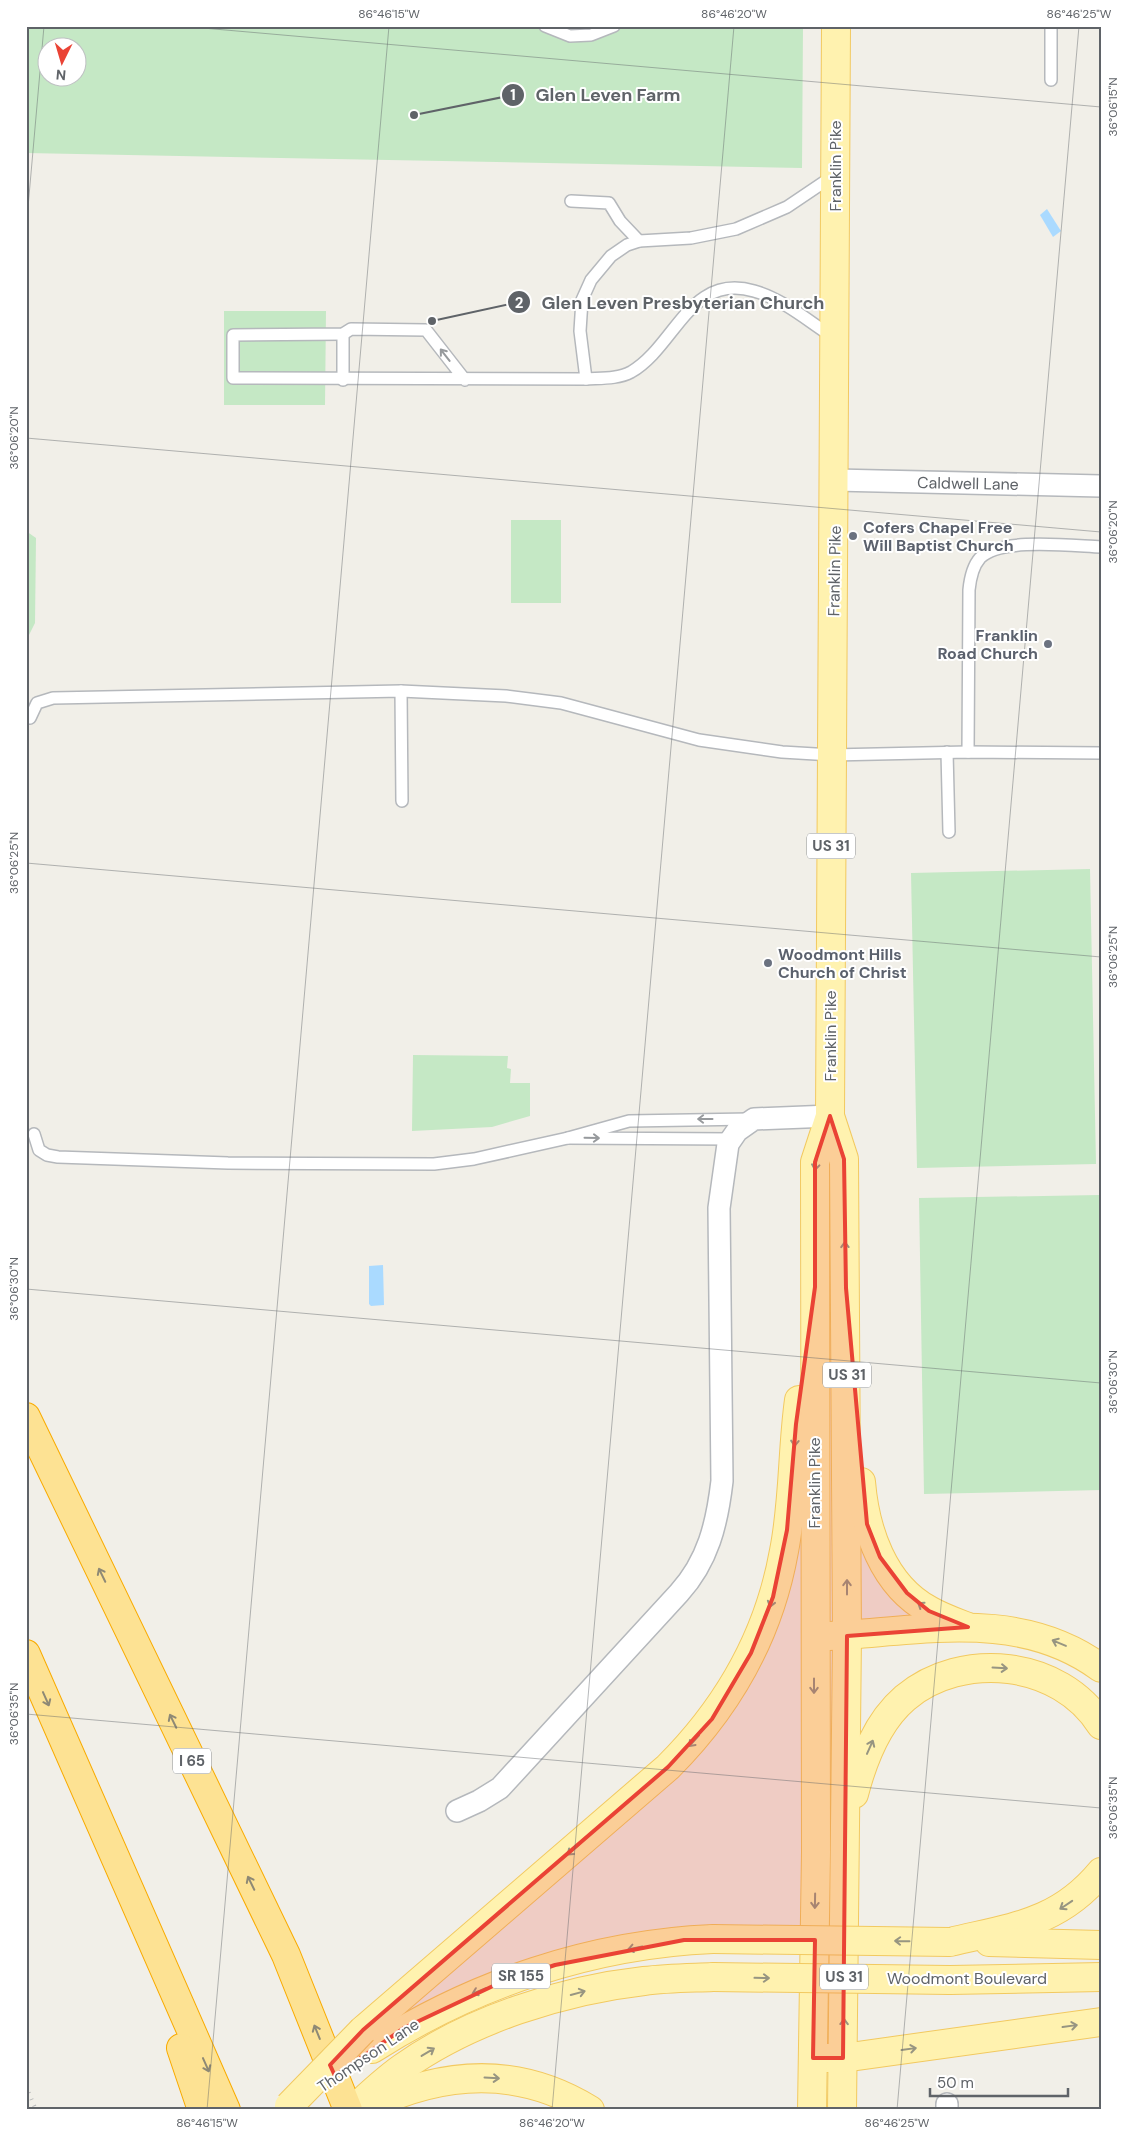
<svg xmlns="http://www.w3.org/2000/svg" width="1127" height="2136" viewBox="0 0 1127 2136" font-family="'DM Sans',sans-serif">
<rect width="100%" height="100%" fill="#f1efe8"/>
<g fill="#c5e8c5" fill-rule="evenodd">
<path d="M26,26H803L802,168L26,153ZM48,48H78V78H48Z"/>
<polygon points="224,311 326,311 325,405 224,405"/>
<rect x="511" y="520" width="50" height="83"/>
<polygon points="26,531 36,538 35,623 26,641"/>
<polygon points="1090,869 1096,1164 917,1168 911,873"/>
<polygon points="413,1055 508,1056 507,1068 511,1069 510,1083 530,1083 530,1116 492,1127 412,1131"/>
<polygon points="1099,1195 1101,1490 924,1494 919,1198"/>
</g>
<g fill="#aadaff">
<polygon points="1047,209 1061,231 1053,237 1040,215"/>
<polygon points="383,1265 384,1305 371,1306 369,1304 369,1266"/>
</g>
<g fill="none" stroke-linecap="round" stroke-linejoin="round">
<g stroke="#b5b8bc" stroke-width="14">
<g id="service">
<polyline points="545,26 570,36 591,35 614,26"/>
<polyline points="1051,80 1051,26"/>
<path d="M833,176L787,207L736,229L691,238L639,241L627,245L611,256L591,280L582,300L580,331L586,379C601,378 618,379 631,372C675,347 690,272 754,291C783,299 808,321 833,337"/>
<polyline points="571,201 609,203 620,221 639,241"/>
<polyline points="343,380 343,334"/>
<polyline points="465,380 426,330 351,329 343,334 233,335 233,378 586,379"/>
<polyline points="401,691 402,801"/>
<polyline points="30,718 37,703 53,698 401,691 506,696 561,703 699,740 782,752 832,755 968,752 1101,753"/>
<polyline points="947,752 949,832"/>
<path d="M968,752L969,590C970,580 972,567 980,558C1000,537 1073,546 1101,547"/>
<polyline points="34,1134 39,1150 47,1155 58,1157 228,1163 434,1164 474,1159 568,1138"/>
<polyline points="731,1139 568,1138 629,1121 750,1119"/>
</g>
</g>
<g stroke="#b5b8bc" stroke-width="24">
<g id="minor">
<polyline points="835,480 1101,486"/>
<path d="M457,1811L479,1801L500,1788L679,1593C708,1561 717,1524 722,1481L719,1208L728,1144L737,1131L754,1119L830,1116"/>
<polyline points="947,2110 947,2104"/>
</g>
</g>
<g stroke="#f2c960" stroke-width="30">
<g id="primary">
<polyline points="830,1116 844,1159 847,1636 842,2110"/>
<path d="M861,1482C865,1530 883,1585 929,1610C941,1617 955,1622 968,1627"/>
<path d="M829,1636C922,1631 1020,1608 1101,1668"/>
<path d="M854,1794C863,1759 877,1722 905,1698C962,1650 1060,1660 1101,1725"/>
<path d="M950,1942C1012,1927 1058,1924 1101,1872"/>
<polyline points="989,1942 1101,1945"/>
<polyline points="950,1980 1101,1977"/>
<path d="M363,2030L668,1767C728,1707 769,1635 784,1551C794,1501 792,1450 799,1400"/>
<path d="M372,2049C474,1984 592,1944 713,1939"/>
<polyline points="825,2058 843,2058 1101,2022"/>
<path d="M366,2108C441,2071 517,2065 590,2110"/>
<path d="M353,2110C369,2095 385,2080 402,2068C469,2020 563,1990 644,1981C667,1978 690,1978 713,1977"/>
<polyline points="812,2110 816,1852 815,1162 830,1116 836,26"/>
</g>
</g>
<g stroke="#f9ab00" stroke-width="30">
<g id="motorway">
<polyline points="26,1417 286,1955 348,2110"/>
<polyline points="26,1654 226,2110"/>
<polyline points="181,2048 202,2110"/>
</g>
</g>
<use href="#service" stroke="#fff" stroke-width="11"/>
<use href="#minor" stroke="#fff" stroke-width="21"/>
<use href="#primary" stroke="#fff2af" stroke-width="28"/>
<use href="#motorway" stroke="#fde293" stroke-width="28"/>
<polyline stroke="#b6b7b8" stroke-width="4" stroke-dasharray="1 6" stroke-linecap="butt" points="26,2086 36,2110"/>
<g stroke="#f2c960" stroke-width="30" stroke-linecap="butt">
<g id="primary-bridge">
<polyline points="713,1939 950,1942"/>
<polyline points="713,1977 950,1980"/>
<polyline points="289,2106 363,2030"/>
</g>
</g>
<use href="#primary-bridge" stroke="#fff2af" stroke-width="28"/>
</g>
<defs><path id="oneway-shaft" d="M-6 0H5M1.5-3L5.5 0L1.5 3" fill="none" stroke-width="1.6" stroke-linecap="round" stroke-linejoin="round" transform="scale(1.25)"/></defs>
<g stroke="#979a9d">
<use href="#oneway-shaft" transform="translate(445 355) rotate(-128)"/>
<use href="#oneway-shaft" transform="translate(705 1119) rotate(180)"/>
<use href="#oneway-shaft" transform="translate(592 1138) rotate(1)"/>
</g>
<g stroke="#979581">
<use href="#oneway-shaft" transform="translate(816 1163) rotate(98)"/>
<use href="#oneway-shaft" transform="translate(845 1249) rotate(-91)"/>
<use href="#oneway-shaft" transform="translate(795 1439) rotate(93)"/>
<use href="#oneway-shaft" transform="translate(847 1587) rotate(-90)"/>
<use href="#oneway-shaft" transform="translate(772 1600) rotate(107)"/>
<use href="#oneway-shaft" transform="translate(924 1607) rotate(-146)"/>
<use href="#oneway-shaft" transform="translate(1059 1643) rotate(-157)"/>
<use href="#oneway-shaft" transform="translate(1000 1668) rotate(3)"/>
<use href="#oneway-shaft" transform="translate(814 1686) rotate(90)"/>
<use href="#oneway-shaft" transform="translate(694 1741) rotate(132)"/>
<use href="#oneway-shaft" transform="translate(870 1747) rotate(-66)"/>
<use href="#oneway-shaft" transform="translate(573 1850) rotate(139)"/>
<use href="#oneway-shaft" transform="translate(815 1901) rotate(91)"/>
<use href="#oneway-shaft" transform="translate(1066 1905) rotate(146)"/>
<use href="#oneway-shaft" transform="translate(902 1941) rotate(-179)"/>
<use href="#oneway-shaft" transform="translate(635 1948) rotate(169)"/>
<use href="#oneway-shaft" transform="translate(762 1978) rotate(1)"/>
<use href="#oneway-shaft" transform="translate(479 1991) rotate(158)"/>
<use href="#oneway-shaft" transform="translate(578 1993) rotate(-15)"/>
<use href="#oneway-shaft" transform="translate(844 2026) rotate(-89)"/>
<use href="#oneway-shaft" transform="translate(1070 2026) rotate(-8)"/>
<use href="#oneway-shaft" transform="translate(909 2049) rotate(-8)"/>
<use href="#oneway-shaft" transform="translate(428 2052) rotate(-31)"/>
<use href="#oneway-shaft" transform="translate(492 2078) rotate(3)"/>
</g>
<g stroke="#8e8975">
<use href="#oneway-shaft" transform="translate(102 1575) rotate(-116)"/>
<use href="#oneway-shaft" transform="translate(46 1699) rotate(66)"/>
<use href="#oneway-shaft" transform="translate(173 1721) rotate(-116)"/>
<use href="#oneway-shaft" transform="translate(251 1883) rotate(-116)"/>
<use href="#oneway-shaft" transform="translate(317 2032) rotate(-112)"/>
<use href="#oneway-shaft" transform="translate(206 2065) rotate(66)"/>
</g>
<path fill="#ea4335" fill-opacity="0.2" stroke="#ea4335" stroke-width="4" stroke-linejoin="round" d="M830,1116L844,1159L846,1288L867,1524L880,1557L907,1593L929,1611L968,1627L847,1636L843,2058H813L815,1940H684L555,1965L493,1986L404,2028L335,2076L330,2065L363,2030L668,1767L712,1719L751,1653L773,1597L787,1530L796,1424L815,1287V1162Z"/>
<path fill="none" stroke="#5f6368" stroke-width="1" stroke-opacity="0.45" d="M180,26L1101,107M26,230L44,26M26,438L1101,532M26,863L1101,957M26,1289L1101,1383M26,1714L1101,1808M207,2110L389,26M552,2110L734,26M897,2110L1079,26"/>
<g fill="#6b7280" stroke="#fff" stroke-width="2">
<circle cx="853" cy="536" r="5"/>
<circle cx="1048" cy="644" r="5"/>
<circle cx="768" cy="963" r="5"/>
</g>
<g text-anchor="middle" stroke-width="4" stroke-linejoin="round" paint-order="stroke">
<g fill="#fff" stroke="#8f9295" stroke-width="1">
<rect x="807" y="833.5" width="48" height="25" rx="4"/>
<rect x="823" y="1362.5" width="48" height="25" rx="4"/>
<rect x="173" y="1748.5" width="38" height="25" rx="4"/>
<rect x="492" y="1963.5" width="58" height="25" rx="4"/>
<rect x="820" y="1964.5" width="48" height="25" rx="4"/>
</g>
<g font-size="15" font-weight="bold" fill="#5f6368">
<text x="831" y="851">US 31</text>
<text x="847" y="1380">US 31</text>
<text x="192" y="1766">I 65</text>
<text x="521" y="1981">SR 155</text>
<text x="844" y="1982">US 31</text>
</g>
<g font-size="16" fill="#5f6368" stroke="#fff">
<text transform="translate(835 166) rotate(-90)" y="6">Franklin Pike</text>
<text transform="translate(968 483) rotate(1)" y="6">Caldwell Lane</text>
<text transform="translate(834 571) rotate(-89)" y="6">Franklin Pike</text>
<text transform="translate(830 1036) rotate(-90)" y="6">Franklin Pike</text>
<text transform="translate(814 1483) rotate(-90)" y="6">Franklin Pike</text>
<text x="967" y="1984">Woodmont Boulevard</text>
<text transform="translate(368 2055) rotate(-34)" y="6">Thompson Lane</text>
</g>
<g font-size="16" font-weight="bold" fill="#5b616d" stroke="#fff" text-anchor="start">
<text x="863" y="533">Cofers Chapel Free<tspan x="863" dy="18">Will Baptist Church</tspan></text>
<text x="1038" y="641" text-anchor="end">Franklin<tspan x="1038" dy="18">Road Church</tspan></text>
<text x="778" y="960">Woodmont Hills<tspan x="778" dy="18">Church of Christ</tspan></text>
</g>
</g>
<path fill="none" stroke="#5f6368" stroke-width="2" d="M414 115L513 95M432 321L519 302"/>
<g fill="#5f6368" stroke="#fff" stroke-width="2">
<circle cx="414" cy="115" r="5"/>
<circle cx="432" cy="321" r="5"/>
<circle cx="513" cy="95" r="12"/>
<circle cx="519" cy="302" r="12"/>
</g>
<g font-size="15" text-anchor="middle" font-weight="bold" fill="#fff">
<text x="513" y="100">1</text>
<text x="519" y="308">2</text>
</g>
<g font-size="18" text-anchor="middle" font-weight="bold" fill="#5f6368" stroke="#fff" stroke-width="4" stroke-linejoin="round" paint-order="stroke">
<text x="608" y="101">Glen Leven Farm</text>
<text x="683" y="309">Glen Leven Presbyterian Church</text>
</g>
<rect width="1127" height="2136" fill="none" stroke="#ffffff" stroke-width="55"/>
<g transform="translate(62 62) rotate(185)"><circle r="24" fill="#ffffff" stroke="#bfc1c3"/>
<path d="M0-4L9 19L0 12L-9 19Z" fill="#ea4335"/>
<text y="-8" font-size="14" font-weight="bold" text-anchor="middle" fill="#5f6368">N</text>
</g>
<path d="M930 2088v8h138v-8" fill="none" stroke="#5f6368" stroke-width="2.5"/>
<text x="937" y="2088" font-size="15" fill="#5f6368" stroke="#ffffff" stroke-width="4" paint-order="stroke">50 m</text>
<rect x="28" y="28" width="1072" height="2080" fill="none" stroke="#5f6368" stroke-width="2"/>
<g font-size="12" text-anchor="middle" fill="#5f6368">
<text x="389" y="18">86°46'15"W</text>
<text x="734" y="18">86°46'20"W</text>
<text x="1079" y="18">86°46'25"W</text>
<text transform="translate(1113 107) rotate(-90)" y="4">36°06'15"N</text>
<text transform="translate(14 438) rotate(-90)" y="4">36°06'20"N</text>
<text transform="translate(1113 532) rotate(-90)" y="4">36°06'20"N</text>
<text transform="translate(14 863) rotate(-90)" y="4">36°06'25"N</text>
<text transform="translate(1113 957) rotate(-90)" y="4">36°06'25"N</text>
<text transform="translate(14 1289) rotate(-90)" y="4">36°06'30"N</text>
<text transform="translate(1113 1382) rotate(-90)" y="4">36°06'30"N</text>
<text transform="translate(14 1714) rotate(-90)" y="4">36°06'35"N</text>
<text transform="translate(1113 1808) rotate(-90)" y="4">36°06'35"N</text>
<text x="207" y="2127">86°46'15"W</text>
<text x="552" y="2127">86°46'20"W</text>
<text x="897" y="2127">86°46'25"W</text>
</g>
</svg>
